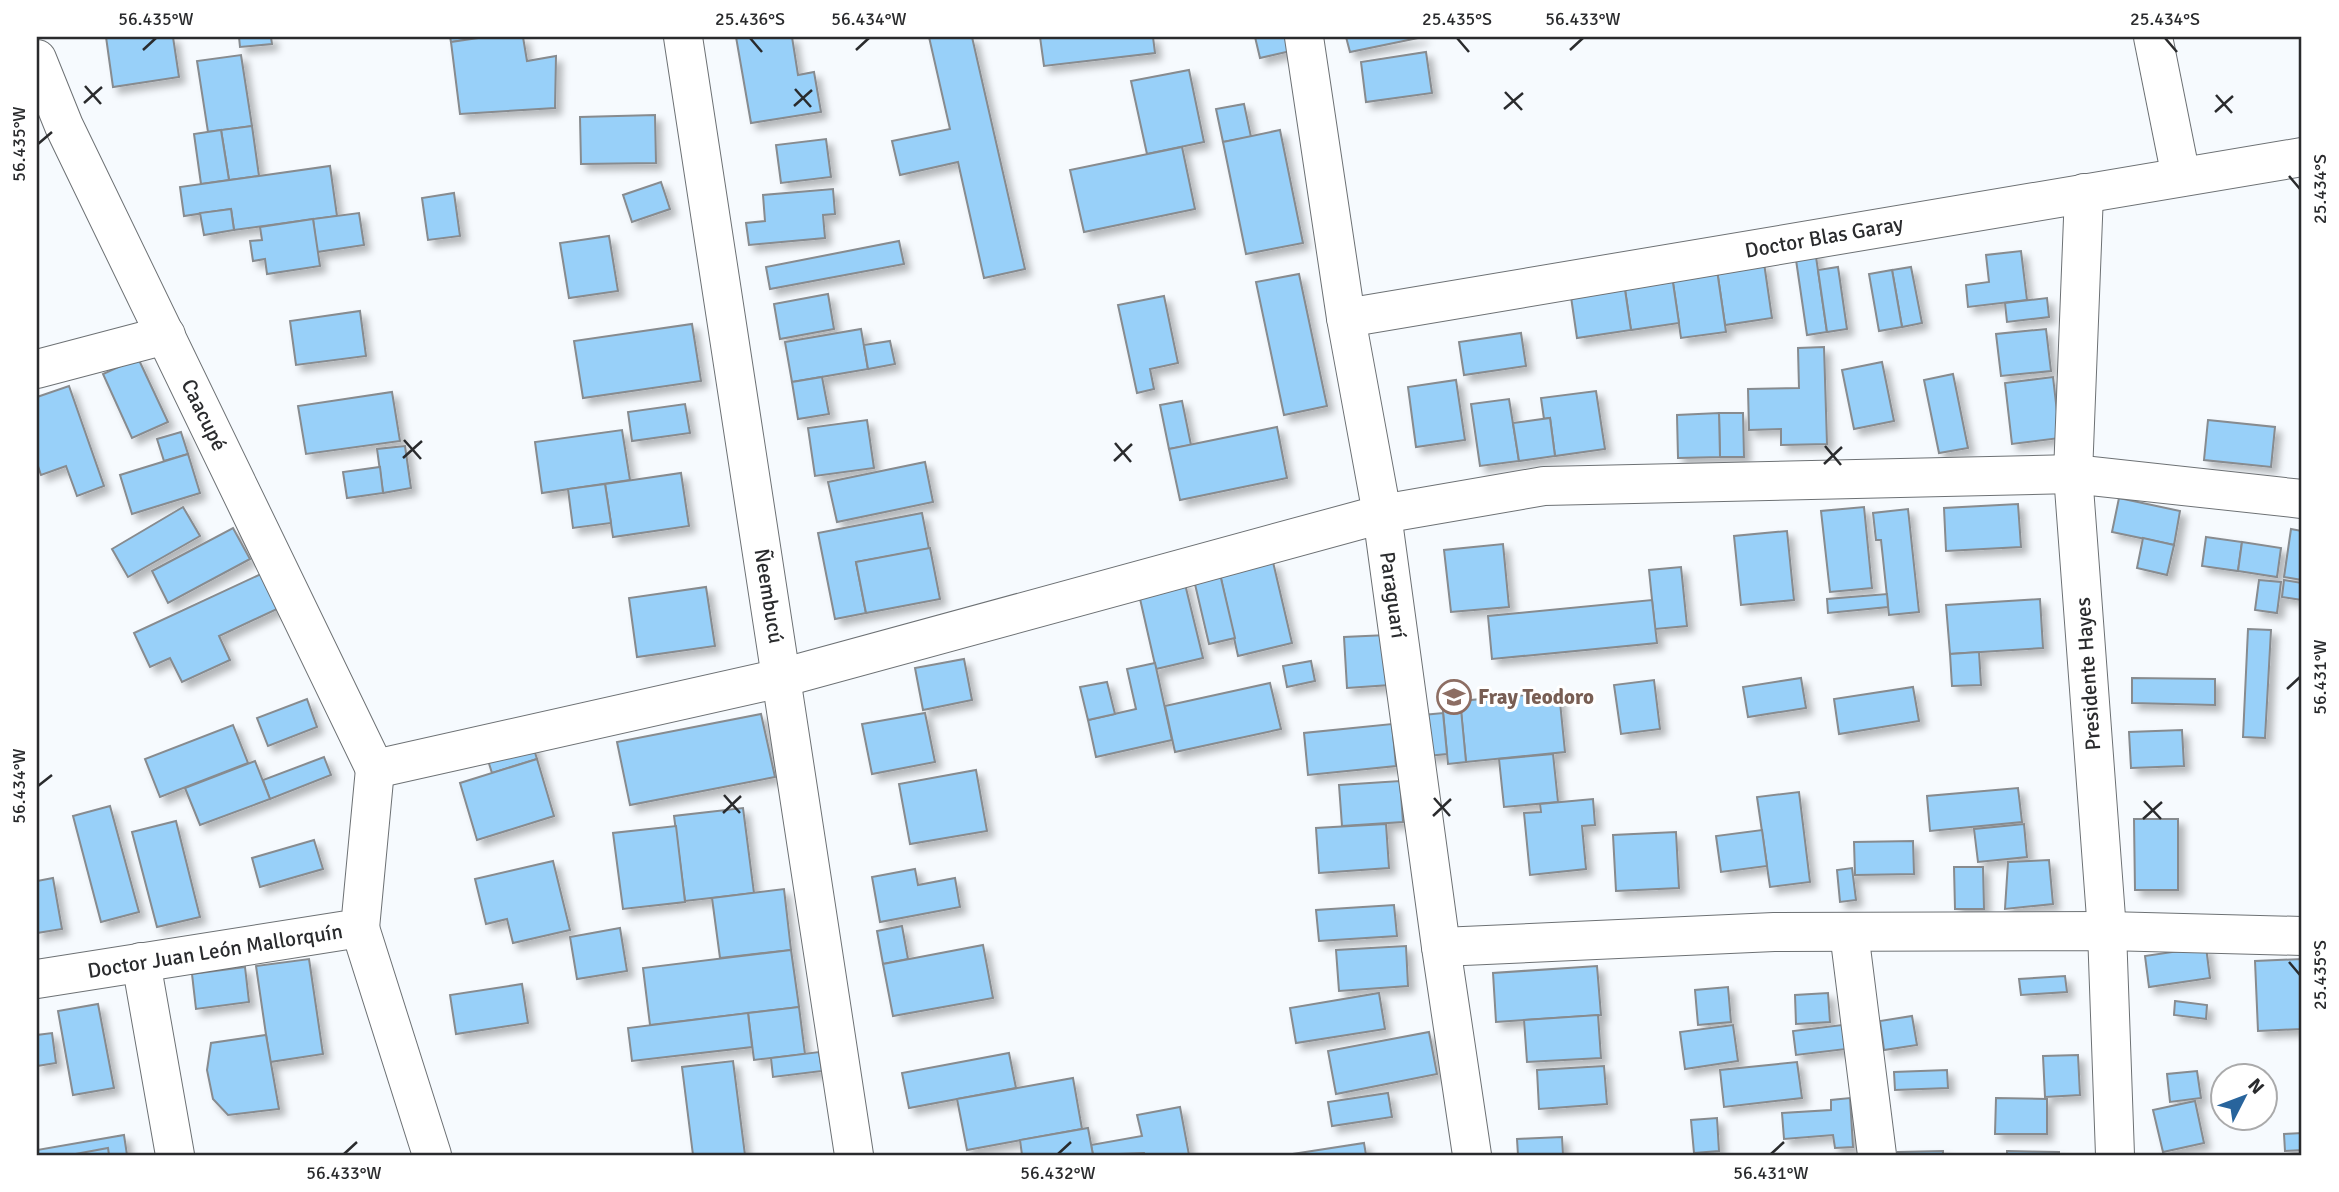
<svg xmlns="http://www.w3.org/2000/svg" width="2339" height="1192" viewBox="0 0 2339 1192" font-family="Signika,sans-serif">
<defs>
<filter id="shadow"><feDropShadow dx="6" dy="6" stdDeviation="3.5" flood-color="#0004"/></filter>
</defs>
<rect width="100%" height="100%" fill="#f6fafe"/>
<g fill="#98d0f9" stroke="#878b8f" stroke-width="2" filter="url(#shadow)">
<polygon points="106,37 173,37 179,77 113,87"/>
<polygon points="239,37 271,37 272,44 240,47"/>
<polygon points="450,37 485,37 451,42"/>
<polygon points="485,37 523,37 527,61 556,56 555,108 460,114 451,42"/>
<polygon points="736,37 792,37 798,75 814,72 821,112 751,123"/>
<polygon points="929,37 972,37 1025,269 984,278 958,162 900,175 892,141 950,129"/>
<polygon points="1040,37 1153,37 1155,53 1044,66"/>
<polygon points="1255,37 1292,37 1295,50 1260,58"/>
<polygon points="1346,37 1423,37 1350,52"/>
<polygon points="1426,52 1432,93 1366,102 1361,62"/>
<polygon points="241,55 252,126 208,132 197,61"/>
<polygon points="1189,70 1204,142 1147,154 1131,81"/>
<polygon points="1244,104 1251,137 1223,142 1216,109"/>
<polygon points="655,115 656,163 581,164 580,117"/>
<polygon points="252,126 259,176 229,180 221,130"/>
<polygon points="221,130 229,180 201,184 194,134"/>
<polygon points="1280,130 1303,243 1246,254 1223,142"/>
<polygon points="826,139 831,177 781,183 776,145"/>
<polygon points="1182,147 1195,209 1084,232 1070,170"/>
<polygon points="330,166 337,216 234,230 231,209 184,216 180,187"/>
<polygon points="661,182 670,209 632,222 623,195"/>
<polygon points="833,189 835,214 823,215 825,238 749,245 746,223 765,221 763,195"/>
<polygon points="454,193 460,236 428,240 422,198"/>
<polygon points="231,209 234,230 204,235 200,213"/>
<polygon points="359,213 364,245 317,252 313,219"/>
<polygon points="313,219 320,266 267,274 265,259 253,261 250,241 262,240 260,227"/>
<polygon points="609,236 618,291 569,298 560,243"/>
<polygon points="899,241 904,264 770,289 766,267"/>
<polygon points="1815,250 1827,332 1807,335 1795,253"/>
<polygon points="2021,251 2027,300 1968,307 1966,285 1989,282 1986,255"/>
<polygon points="1764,263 1772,318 1725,325 1717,270"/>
<polygon points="1838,267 1847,329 1827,332 1818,270"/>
<polygon points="1911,267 1922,323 1902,327 1892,270"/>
<polygon points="1717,270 1726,332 1681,338 1672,276"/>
<polygon points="1892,270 1902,327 1879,331 1869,274"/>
<polygon points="1299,274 1327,406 1284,415 1256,282"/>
<polygon points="1672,276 1679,323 1631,330 1624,283"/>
<polygon points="1624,283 1631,330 1577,338 1570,290"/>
<polygon points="828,294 834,329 780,339 774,304"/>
<polygon points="1164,296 1178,363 1150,369 1154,389 1137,393 1118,305"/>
<polygon points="2047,298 2049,317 2007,322 2005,303"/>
<polygon points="360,311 366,356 296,365 290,321"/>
<polygon points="692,324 701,381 583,398 574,341"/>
<polygon points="861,329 868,369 792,382 785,342"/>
<polygon points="2046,329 2051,371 2001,376 1996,334"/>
<polygon points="1521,333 1526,366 1464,375 1459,342"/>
<polygon points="890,341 895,364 868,369 864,345"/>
<polygon points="1824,347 1827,444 1781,445 1781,429 1749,430 1748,389 1799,388 1798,348"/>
<polygon points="138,358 168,422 132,438 103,374"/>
<polygon points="1882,362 1894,421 1854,429 1842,370"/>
<polygon points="1953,374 1968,448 1939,453 1924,380"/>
<polygon points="822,377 829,414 798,419 792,382"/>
<polygon points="2053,377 2060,438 2012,444 2005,383"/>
<polygon points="1456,380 1465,440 1416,447 1408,387"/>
<polygon points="69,386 104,486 77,496 66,466 41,475 37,463 37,397"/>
<polygon points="1596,391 1605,449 1555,456 1550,418 1544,419 1541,398"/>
<polygon points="392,392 400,441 306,454 298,406"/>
<polygon points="1509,399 1519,461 1480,466 1471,404"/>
<polygon points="1182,401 1191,445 1169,449 1160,405"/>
<polygon points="685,404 690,433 632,441 628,412"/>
<polygon points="1719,413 1743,413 1744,457 1720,457"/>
<polygon points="1719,413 1720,457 1678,458 1677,415"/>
<polygon points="1550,418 1555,456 1519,461 1513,423"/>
<polygon points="867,420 874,468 815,476 808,428"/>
<polygon points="2208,420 2275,427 2271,467 2204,460"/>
<polygon points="1277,427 1287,478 1180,500 1169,449"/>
<polygon points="622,430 630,480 542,493 535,442"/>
<polygon points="181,432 188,454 164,461 157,439"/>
<polygon points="405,446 411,488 383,493 377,449"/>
<polygon points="188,454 200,493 132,514 120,475"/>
<polygon points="925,462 933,502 837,522 828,482"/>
<polygon points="380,467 383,493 347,498 343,472"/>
<polygon points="681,473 689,526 613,537 605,484"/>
<polygon points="605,484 611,523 573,528 568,489"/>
<polygon points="2119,498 2180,511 2174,545 2112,532"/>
<polygon points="2018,504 2021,547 1946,551 1944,508"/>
<polygon points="183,507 200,536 128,577 112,549"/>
<polygon points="1864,507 1872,588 1830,592 1821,511"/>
<polygon points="1908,509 1919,612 1889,615 1881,540 1876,540 1873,513"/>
<polygon points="922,513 929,549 856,562 866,613 835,619 818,533"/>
<polygon points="233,528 250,559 168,603 152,571"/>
<polygon points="2291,529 2302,531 2302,580 2284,577"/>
<polygon points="1787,531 1794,600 1741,605 1734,536"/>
<polygon points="2206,537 2242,542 2238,571 2202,566"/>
<polygon points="2143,538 2174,545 2167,575 2137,568"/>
<polygon points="2242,542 2281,548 2277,577 2238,571"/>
<polygon points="1503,544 1509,607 1451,612 1444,550"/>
<polygon points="930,548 940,599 866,613 856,562"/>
<polygon points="1273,562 1292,643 1238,656 1220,574"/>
<polygon points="276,567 292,602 219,636 230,660 182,682 170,658 150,667 134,633"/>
<polygon points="1681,567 1687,626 1655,629 1649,570"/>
<polygon points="1220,574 1235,638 1209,644 1194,580"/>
<polygon points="1184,580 1203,658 1156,669 1138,590"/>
<polygon points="2259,580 2281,582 2277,613 2255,610"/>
<polygon points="2284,580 2302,583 2302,600 2282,597"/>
<polygon points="706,587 715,646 637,657 629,598"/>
<polygon points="1887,594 1888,607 1828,613 1827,599"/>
<polygon points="2040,599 2043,648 1950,654 1946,605"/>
<polygon points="1652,600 1657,643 1492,659 1488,616"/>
<polygon points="2248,629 2271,630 2265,738 2243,737"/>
<polygon points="1387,635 1390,685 1347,688 1344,637"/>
<polygon points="1979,652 1981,685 1952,686 1950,654"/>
<polygon points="964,659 972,700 923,710 915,668"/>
<polygon points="1311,661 1315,681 1287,687 1283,666"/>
<polygon points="1155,663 1172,740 1096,757 1088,720 1136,709 1127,669"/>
<polygon points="1801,678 1806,708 1748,717 1743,687"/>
<polygon points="2132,678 2215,679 2215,705 2132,703"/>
<polygon points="1654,680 1660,729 1621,734 1614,685"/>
<polygon points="1107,682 1115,714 1088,720 1080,687"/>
<polygon points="1270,683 1281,729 1175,752 1165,706"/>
<polygon points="1913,687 1919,721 1839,734 1834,699"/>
<polygon points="1559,692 1565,752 1466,762 1460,701"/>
<polygon points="307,699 317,727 268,746 257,718"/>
<polygon points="1460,699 1466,762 1448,764 1442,701"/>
<polygon points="925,713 935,762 872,774 862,724"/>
<polygon points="1443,713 1447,754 1427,756 1423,715"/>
<polygon points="761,714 775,777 630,805 617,742"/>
<polygon points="1392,724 1396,766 1308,775 1304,733"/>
<polygon points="233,725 248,763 160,797 145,759"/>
<polygon points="2182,730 2184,766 2131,768 2129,732"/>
<polygon points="530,737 537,759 492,773 485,751"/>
<polygon points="1553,754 1558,802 1504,807 1499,759"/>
<polygon points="324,757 331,775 270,799 263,780"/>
<polygon points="537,759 554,816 477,840 460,783"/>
<polygon points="255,761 270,799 200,825 185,788"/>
<polygon points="976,770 987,831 910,844 899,784"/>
<polygon points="1400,781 1403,822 1342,826 1339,785"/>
<polygon points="2018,788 2022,822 1930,831 1927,796"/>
<polygon points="1799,792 1810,882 1770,887 1757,797"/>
<polygon points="1593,799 1595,825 1582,826 1586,869 1530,875 1524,813 1541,812 1540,804"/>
<polygon points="110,806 139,912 101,922 73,816"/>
<polygon points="743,808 754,893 685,901 674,816"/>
<polygon points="2134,819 2178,819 2178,890 2135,890"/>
<polygon points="176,821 200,917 157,927 132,832"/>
<polygon points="1386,824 1389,868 1319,873 1316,828"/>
<polygon points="2024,824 2027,857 1978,862 1974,829"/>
<polygon points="676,826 685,902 623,909 613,833"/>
<polygon points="1762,830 1767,866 1721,872 1716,836"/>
<polygon points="1676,832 1679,888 1616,891 1613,835"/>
<polygon points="314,840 323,869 260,887 252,858"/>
<polygon points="1913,841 1914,874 1855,875 1854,842"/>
<polygon points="2049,860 2053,904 2005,909 2008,862"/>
<polygon points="553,861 570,930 513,943 507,919 486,924 475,879"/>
<polygon points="1954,867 1983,867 1984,909 1955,909"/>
<polygon points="1852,868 1856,900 1840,902 1837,870"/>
<polygon points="915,869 918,885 955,878 960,907 880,922 872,877"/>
<polygon points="53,878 62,929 37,933 37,881"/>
<polygon points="784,889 791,950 720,958 712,898"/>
<polygon points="1394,905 1397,936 1319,941 1316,910"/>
<polygon points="902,926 908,959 883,964 877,931"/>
<polygon points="620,928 627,971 577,979 570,937"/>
<polygon points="983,945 993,998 893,1016 883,964"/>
<polygon points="1406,946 1408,986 1339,991 1336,950"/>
<polygon points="2206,947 2210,978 2149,987 2145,956"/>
<polygon points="791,950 799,1007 650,1025 643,968"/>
<polygon points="309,959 323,1054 270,1062 256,966"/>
<polygon points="2302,959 2302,1029 2258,1031 2255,961"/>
<polygon points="1597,966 1601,1015 1496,1022 1493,973"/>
<polygon points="245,967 249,1002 196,1009 192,974"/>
<polygon points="2065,976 2067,992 2021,995 2019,979"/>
<polygon points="522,984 528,1023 456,1034 450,995"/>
<polygon points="1728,987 1731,1022 1698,1025 1695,990"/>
<polygon points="1379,993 1385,1029 1296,1043 1290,1008"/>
<polygon points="1828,993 1830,1022 1796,1024 1795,995"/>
<polygon points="2175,1001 2207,1005 2206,1019 2174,1015"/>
<polygon points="98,1004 114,1088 73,1095 58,1011"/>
<polygon points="799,1007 805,1054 754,1060 748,1013"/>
<polygon points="748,1013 752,1047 632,1061 628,1028"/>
<polygon points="1598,1015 1601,1058 1527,1062 1524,1020"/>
<polygon points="1912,1016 1917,1045 1884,1050 1880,1021"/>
<polygon points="1733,1025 1738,1061 1685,1069 1680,1032"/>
<polygon points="1842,1025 1846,1049 1796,1055 1793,1031"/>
<polygon points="1429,1032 1437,1074 1336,1094 1328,1051"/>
<polygon points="52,1033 56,1063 37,1066 37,1035"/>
<polygon points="266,1035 279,1109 228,1115 213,1099 207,1070 211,1043"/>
<polygon points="819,1052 822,1071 773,1077 771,1058"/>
<polygon points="1009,1053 1016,1088 909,1108 902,1073"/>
<polygon points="2078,1055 2080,1095 2045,1097 2043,1056"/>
<polygon points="733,1061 745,1155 693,1155 682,1067"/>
<polygon points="1797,1062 1802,1098 1724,1107 1720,1070"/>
<polygon points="1604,1066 1607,1104 1539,1109 1537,1070"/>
<polygon points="1947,1070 1948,1088 1895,1090 1894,1072"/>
<polygon points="2197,1071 2201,1098 2170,1102 2167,1074"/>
<polygon points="1073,1078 1082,1129 967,1150 957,1099"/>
<polygon points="1388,1093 1392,1117 1332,1126 1328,1102"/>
<polygon points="1850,1098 1853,1147 1835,1148 1833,1135 1784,1139 1782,1113 1831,1110 1831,1100"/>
<polygon points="1996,1098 2047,1099 2047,1134 1995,1134"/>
<polygon points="2195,1101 2204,1143 2163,1152 2153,1110"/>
<polygon points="1180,1107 1189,1155 1145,1155 1144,1153 1093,1155 1091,1145 1142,1136 1137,1115"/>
<polygon points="1717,1118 1719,1151 1694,1153 1691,1120"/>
<polygon points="1088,1128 1093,1155 1022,1155 1020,1140"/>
<polygon points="2302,1133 2302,1150 2285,1151 2284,1134"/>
<polygon points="124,1135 127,1155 37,1155 37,1150"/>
<polygon points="1562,1137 1563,1155 1518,1155 1517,1139"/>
<polygon points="1364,1143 1366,1155 1286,1155"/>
<polygon points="108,1148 109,1155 70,1155"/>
<polygon points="1943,1151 1943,1155 1898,1155 1898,1152"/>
<polygon points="2007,1151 2059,1152 2059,1155 2007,1155"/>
</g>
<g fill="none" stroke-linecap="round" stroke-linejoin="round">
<g stroke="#6d7174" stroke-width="40">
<g id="minor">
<polyline points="683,37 854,1155"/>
<polyline points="1304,37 1346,318 1382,514 1441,947 1472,1155"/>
<polyline points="2153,37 2181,177"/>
<polyline points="37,59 64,126 375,769"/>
<polyline points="2084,193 2073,474 2107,931 2115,1155"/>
<polyline points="1346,318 2302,157"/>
<polyline points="37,369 166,335"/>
<polyline points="375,769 781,678 1382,514 1544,486 2073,474 2302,499"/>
<polyline points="360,928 432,1155"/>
<polyline points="1849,932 1877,1155"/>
<polyline points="1441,947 1774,932 2107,931 2302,936"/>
<polyline points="141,962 175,1155"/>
<polyline points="37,979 360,928 375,769"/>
</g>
</g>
<use href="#minor" stroke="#fff" stroke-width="38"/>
</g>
<path fill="none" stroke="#2a2b2d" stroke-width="2.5" d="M750,38L762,52M1457,38L1469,52M2165,38L2177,52M143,50L156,38M856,50L869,38M1570,50L1583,38M85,86L101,104M795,89L811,107M1505,92L1522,110M2216,95L2232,113M84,103L102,87M794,106L812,90M1504,109L1523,93M2215,112L2233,96M38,144L52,132M2289,176L2300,189M404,440L421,459M1115,443L1131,462M1825,446L1841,465M403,458L422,441M1114,461L1132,444M1824,464L1842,447M2287,689L2300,677M38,786L52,775M724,795L740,813M1434,798L1450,816M2144,801L2161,819M723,813L741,796M1433,816L1451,799M2143,819L2162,802M2289,962L2300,975M344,1154L357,1142M1058,1154L1071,1142M1771,1154L1784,1142"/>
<defs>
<g id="school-ring" transform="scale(1.75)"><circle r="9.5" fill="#fff" stroke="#8d6e63" stroke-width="1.5"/><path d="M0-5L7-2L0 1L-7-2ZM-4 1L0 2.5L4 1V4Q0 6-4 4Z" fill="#8d6e63"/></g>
</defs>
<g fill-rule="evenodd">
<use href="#school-ring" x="1454" y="697"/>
</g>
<g text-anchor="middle" stroke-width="6" stroke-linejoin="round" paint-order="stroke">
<g font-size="21" fill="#2a2b2d" stroke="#fff">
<text transform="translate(1824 237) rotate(-10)" y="7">Doctor Blas Garay</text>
<text transform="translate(204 415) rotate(64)" y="7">Caacupé</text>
<text transform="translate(1393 595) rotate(82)" y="7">Paraguarí</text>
<text transform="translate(769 596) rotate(81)" y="7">Ñeembucú</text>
<text transform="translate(2088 674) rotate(-94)" y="7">Presidente Hayes</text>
<text transform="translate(215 951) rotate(-9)" y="7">Doctor Juan León Mallorquín</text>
</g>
<g font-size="21" font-weight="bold" fill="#785e54" stroke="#fff" text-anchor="start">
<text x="1478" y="704">Fray Teodoro</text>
</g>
</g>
<rect width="2339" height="1192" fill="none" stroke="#ffffff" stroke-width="77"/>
<g transform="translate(2244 1097) rotate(48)"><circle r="33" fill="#ffffff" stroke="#aaaaab" stroke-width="2"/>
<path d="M0-5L12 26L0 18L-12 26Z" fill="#28649c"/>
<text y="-10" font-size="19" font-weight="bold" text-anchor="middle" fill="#2a2b2d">N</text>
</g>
<rect x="38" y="38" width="2262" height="1116" fill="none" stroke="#2a2b2d" stroke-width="2.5"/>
<g font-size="18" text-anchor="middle" fill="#2a2b2d">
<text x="156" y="25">56.435°W</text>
<text x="750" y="25">25.436°S</text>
<text x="869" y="25">56.434°W</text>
<text x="1457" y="25">25.435°S</text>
<text x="1583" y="25">56.433°W</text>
<text x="2165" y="25">25.434°S</text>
<text transform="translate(19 144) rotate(-90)" y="6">56.435°W</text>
<text transform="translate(2320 189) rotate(-90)" y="6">25.434°S</text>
<text transform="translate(2320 677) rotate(-90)" y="6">56.431°W</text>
<text transform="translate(19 786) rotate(-90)" y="6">56.434°W</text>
<text transform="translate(2320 975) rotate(-90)" y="6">25.435°S</text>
<text x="344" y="1179">56.433°W</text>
<text x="1058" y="1179">56.432°W</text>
<text x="1771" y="1179">56.431°W</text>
</g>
</svg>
